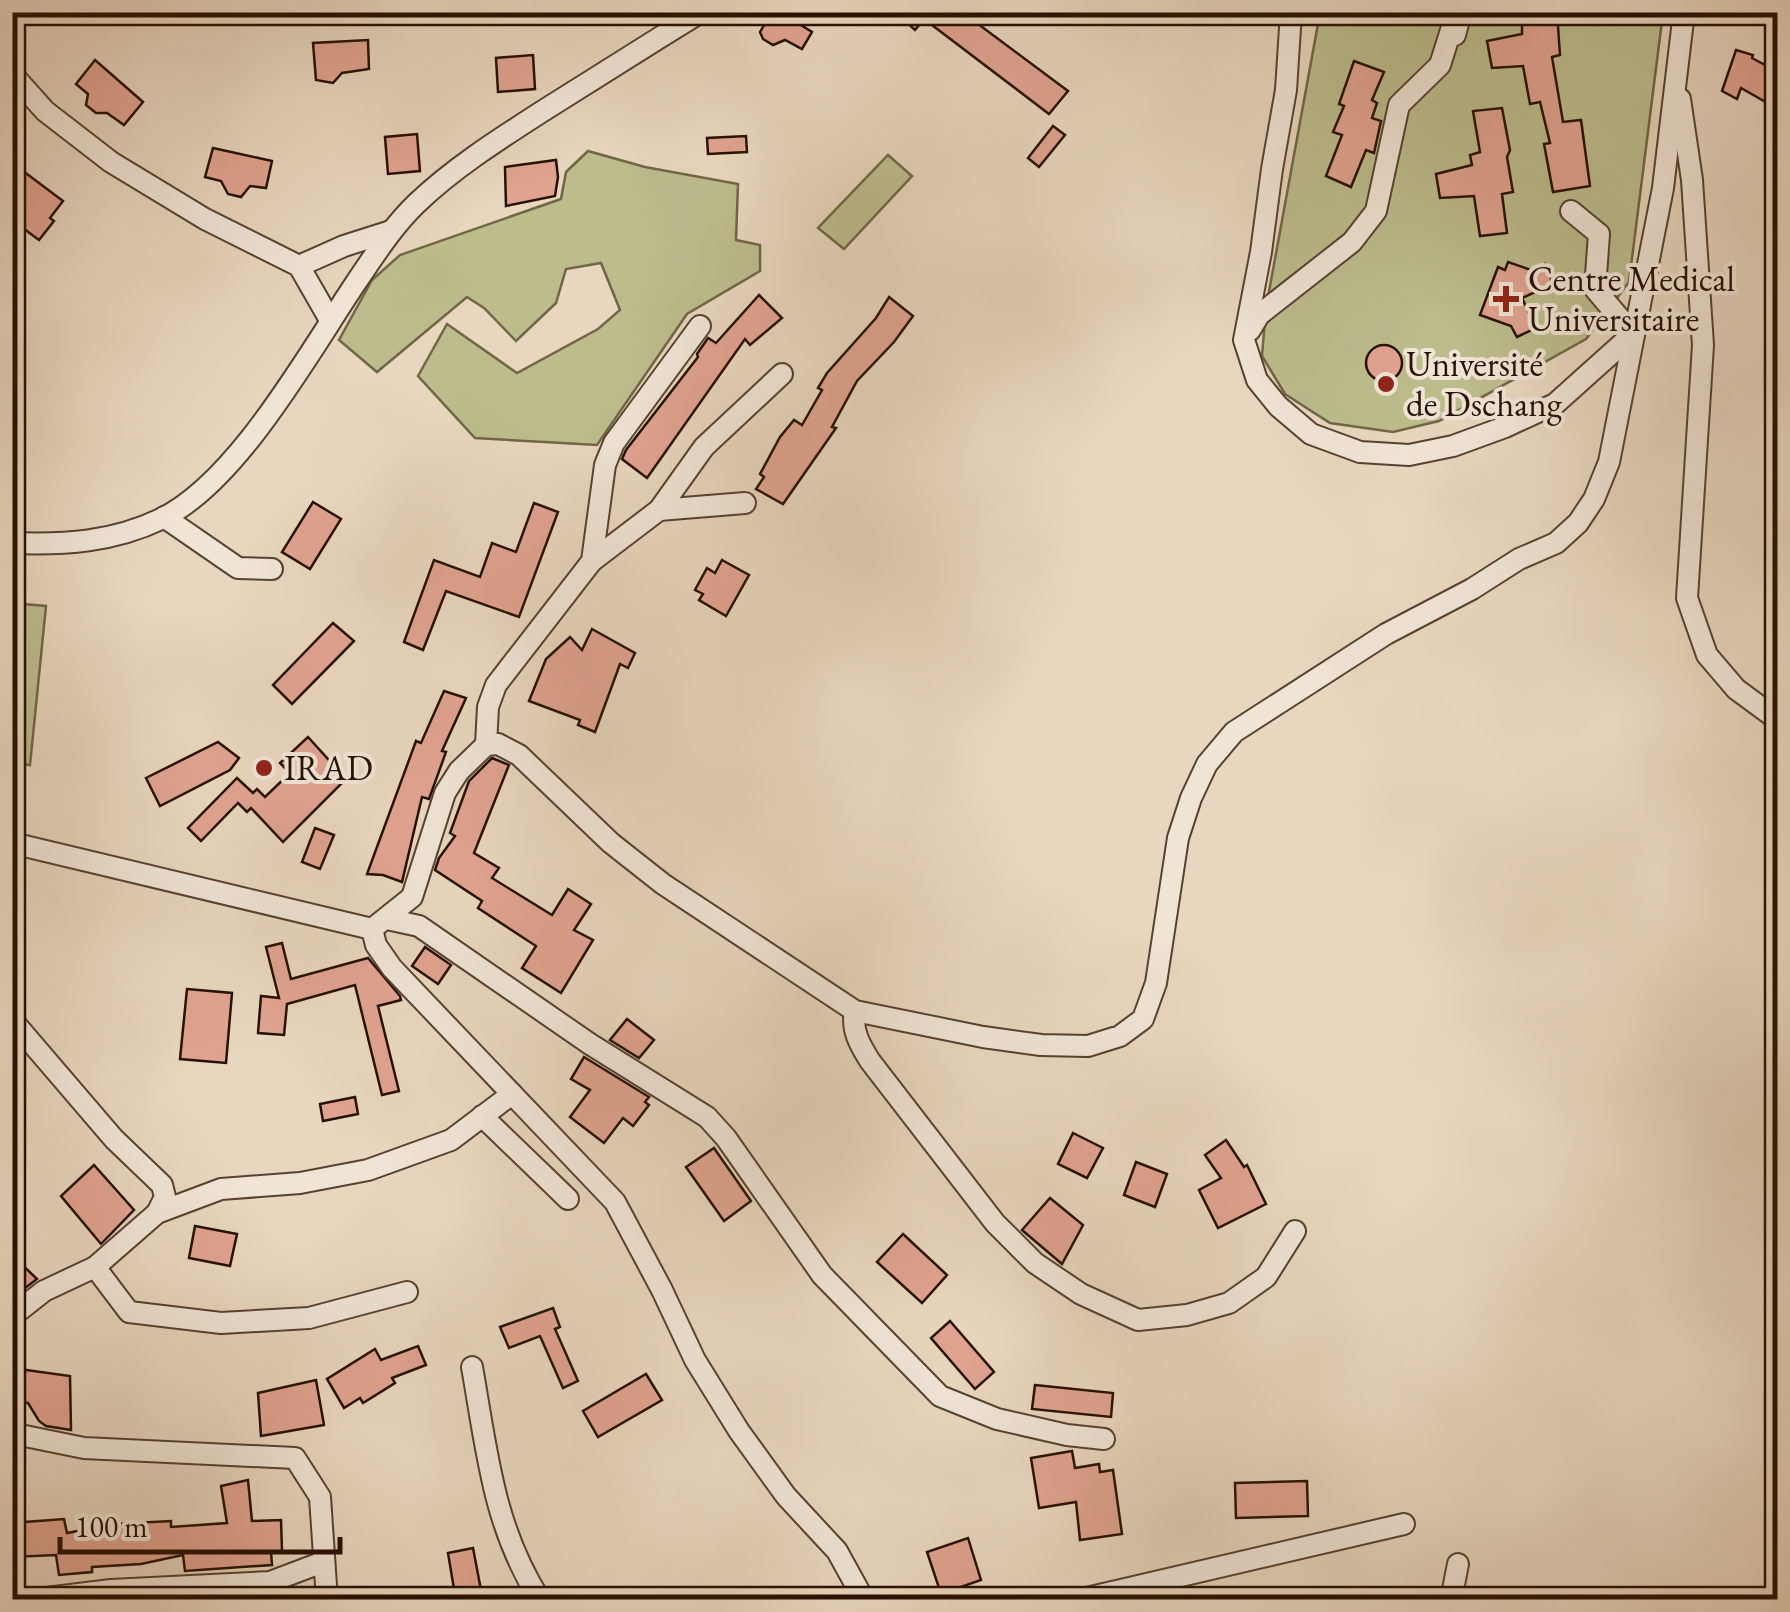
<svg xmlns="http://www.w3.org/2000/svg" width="1790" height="1612" viewBox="0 0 1790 1612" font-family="'EB Garamond',serif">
<rect width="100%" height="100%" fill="#e8d6be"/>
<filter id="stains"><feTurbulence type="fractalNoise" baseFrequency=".002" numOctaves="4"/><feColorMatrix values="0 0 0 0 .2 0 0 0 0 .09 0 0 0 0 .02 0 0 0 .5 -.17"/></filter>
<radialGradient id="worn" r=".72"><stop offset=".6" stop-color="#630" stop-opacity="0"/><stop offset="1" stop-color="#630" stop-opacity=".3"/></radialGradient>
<g fill="#bcbc8d" stroke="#716646" stroke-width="2.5">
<polygon points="1320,13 1663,13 1629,282 1586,339 1439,421 1393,432 1330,423 1285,394 1262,356 1266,308"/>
<polygon points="588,151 645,167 738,184 736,240 760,245 760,271 687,314 597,445 475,438 418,376 447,324 517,373 598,329 620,310 601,263 566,269 556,303 516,341 484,308 467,297 377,372 339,340 372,280 400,255 561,199 566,172"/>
<polygon points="888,155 912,176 844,249 818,228"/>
<polygon points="12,603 46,606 30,765 13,763"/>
</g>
<g fill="#e0a390" stroke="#261000" stroke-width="2.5">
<polygon points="772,12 780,12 812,32 802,49 785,40 773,45 763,39 760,32"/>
<polygon points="895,12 962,12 1068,91 1049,114 924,19 915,30"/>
<polygon points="1527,12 1557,12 1560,55 1552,57 1563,122 1581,120 1590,186 1553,192 1544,144 1550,143 1540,102 1530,104 1523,66 1492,68 1487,41 1522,34 1522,22 1528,20"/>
<polygon points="368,40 369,69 342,73 333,83 316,80 313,43"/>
<polygon points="1736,50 1753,55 1752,58 1778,72 1778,109 1741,88 1737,99 1722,91"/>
<polygon points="533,55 535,89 498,92 496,58"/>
<polygon points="95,60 143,102 124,125 107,113 96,113 86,105 88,94 76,84"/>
<polygon points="1354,61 1384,72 1372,100 1377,103 1372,118 1381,121 1374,153 1366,150 1351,187 1326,176 1342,135 1333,132 1344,106 1339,104"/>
<polygon points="1502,108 1510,150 1507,157 1513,192 1502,194 1507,233 1480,236 1474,196 1440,198 1436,174 1472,165 1470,155 1480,152 1473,111"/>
<polygon points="1053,126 1065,135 1039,167 1028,158"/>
<polygon points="417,134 420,171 388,174 385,137"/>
<polygon points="746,136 747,152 708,154 707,138"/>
<polygon points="213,148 272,161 266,188 250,186 241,197 228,194 221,181 205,177"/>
<polygon points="556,160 558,177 555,196 506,206 505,167"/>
<polygon points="19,168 63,201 50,218 54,221 39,240 12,220 12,176"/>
<polygon points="1508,262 1531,270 1545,264 1553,284 1522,298 1536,328 1517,337 1511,326 1480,315 1498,267 1505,270"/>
<polygon points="759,295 782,318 750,345 745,339 647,478 622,459 626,450 698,357 697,354 708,338 716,343"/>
<polygon points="889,297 913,316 894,342 857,381 832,427 836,428 783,504 756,489 764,477 760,474 780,437 794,420 802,425 822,390 818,388 827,373 876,318"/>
<circle cx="1384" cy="363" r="18"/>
<polygon points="313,502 341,519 310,569 282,552"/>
<polygon points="534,503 558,512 519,617 446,591 423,650 404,642 434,560 480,577 492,543 516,552"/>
<polygon points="722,560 749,575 726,616 699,600 703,594 695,590 707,568 715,573"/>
<polygon points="333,623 354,641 292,704 273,685"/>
<polygon points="592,629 635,653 628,668 620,664 595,732 578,725 580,720 529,701 546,659 570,637 582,650"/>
<polygon points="444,691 466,698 442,751 446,752 429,799 422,797 402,882 383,875 367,874 416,741 421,743"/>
<polygon points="308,737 346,779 283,842 251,808 247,812 238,803 201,841 188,828 237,778 253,793 257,789 265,797 290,773 280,763"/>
<polygon points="218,742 239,758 230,770 160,806 146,778"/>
<polygon points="492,758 509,765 474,853 499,868 492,878 552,915 568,889 591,904 574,930 593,940 561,993 522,968 536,946 478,908 482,901 435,870 439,858 455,836 450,833 469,781"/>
<polygon points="315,828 334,835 320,869 302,862"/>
<polygon points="282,943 291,979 368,958 400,996 401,1000 378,1006 399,1091 382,1095 355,985 287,1004 284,1035 258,1033 261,996 279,998 266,947"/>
<polygon points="425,947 451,965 438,984 412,966"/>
<polygon points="187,989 232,993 226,1063 180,1059"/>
<polygon points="627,1019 654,1040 639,1058 610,1040"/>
<polygon points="584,1057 649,1097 645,1102 649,1105 633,1126 623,1118 604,1143 570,1117 590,1090 571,1079"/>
<polygon points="355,1097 358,1114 323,1121 320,1104"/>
<polygon points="1073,1133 1103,1148 1087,1178 1058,1164"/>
<polygon points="1226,1140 1244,1167 1247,1165 1266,1204 1218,1228 1199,1190 1221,1178 1205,1155"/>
<polygon points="714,1148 751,1201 724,1221 686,1167"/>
<polygon points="1136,1162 1167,1174 1155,1207 1124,1195"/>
<polygon points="94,1165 134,1210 101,1244 61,1196"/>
<polygon points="1050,1198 1083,1225 1062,1264 1022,1230"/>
<polygon points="195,1226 237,1234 230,1266 189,1258"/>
<polygon points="903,1234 947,1275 922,1303 877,1262"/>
<polygon points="12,1255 37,1279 12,1298"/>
<polygon points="553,1308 560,1327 555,1329 578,1381 563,1388 540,1336 509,1348 500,1327"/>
<polygon points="950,1321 994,1372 975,1389 931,1338"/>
<polygon points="418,1346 426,1365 392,1378 395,1383 363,1403 360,1398 344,1408 327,1379 375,1349 381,1360"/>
<polygon points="19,1369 70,1376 71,1430 46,1426 39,1421 28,1403 15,1402"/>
<polygon points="646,1374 662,1400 598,1437 583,1411"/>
<polygon points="316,1380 324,1425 261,1436 258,1393"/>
<polygon points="1035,1385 1113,1393 1111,1417 1032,1409"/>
<polygon points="1072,1451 1075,1468 1099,1464 1100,1472 1113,1470 1122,1534 1080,1540 1076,1502 1039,1508 1031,1458"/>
<polygon points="248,1480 252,1521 281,1520 282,1551 271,1552 272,1565 185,1571 183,1555 141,1564 92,1567 92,1572 59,1575 56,1555 12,1557 12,1523 64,1519 67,1533 113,1524 171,1521 171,1527 227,1523 221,1486"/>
<polygon points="1307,1481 1308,1516 1236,1518 1235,1483"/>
<polygon points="968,1538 981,1580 941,1594 927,1552"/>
<polygon points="473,1548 481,1590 455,1595 448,1553"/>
</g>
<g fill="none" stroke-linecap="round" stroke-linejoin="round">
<g stroke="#564230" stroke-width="24">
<g id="minor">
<polyline points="1291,12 1286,90 1272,169 1261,252 1244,340 1257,380 1278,406 1311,434 1360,452 1409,455 1453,446 1505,427 1555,404 1633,334 1595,289 1599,234 1571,211"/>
<polyline points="12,74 45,111 111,162 205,219 299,266 330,320"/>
<polyline points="1680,99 1692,180 1703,345 1687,598 1707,655 1736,689 1778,720"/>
<polyline points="299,266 344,246 391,231"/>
<polyline points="1250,330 1259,315 1352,242 1376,211 1399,105 1440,65 1451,30 1455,35 1461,12"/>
<polyline points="659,510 745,503"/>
<polyline points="164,517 238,568 272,569"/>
<path d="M12,543C65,545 113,542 161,519C238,482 309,352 357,281C376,253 393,226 417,203C456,166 501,138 546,109C597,77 649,44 701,12"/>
<polyline points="592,561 659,510 704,447 782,374"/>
<polyline points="486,745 488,707 496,685 592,561 605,465 614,443 700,326"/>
<polyline points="12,843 372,929 412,897 445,793 459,771 486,745 498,744 519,755 611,843 663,884 855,1011 983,1037 1041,1045 1088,1046 1120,1036 1143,1019 1156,983 1178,838 1191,798 1207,764 1234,732 1386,634 1472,589 1519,559 1556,543 1578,523 1594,499 1609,462 1663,188 1684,12"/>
<polyline points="387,919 419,926 590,1044 707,1117 726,1138 822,1275 940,1396 997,1419 1067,1435 1104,1439"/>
<polyline points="372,929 376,945 392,968 615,1202 662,1290 695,1360 739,1431 786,1496 837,1551 864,1600"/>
<path d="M855,1011C851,1030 860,1045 870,1061L995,1223L1035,1263L1081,1294L1138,1320L1187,1315L1229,1303L1266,1277L1295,1231"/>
<polyline points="12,1020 114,1139 162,1185 165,1197 157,1213"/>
<polyline points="482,1116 568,1199"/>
<polyline points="95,1267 129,1312 221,1323 309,1318 407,1292"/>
<polyline points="12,1316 44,1291 95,1267 157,1213 221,1189 300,1183 368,1170 451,1140 512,1094"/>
<path d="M472,1367C487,1451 493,1526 540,1600"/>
<polyline points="12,1428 20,1435 84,1448 295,1458 320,1497 327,1600"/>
<polyline points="30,1600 111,1590 270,1582 323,1562"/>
<polyline points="1078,1600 1404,1524"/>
<polyline points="1451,1600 1458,1564"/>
</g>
</g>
<use href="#minor" stroke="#f0e4d5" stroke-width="20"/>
</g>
<g fill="#8f2418" stroke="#f0e4d5" stroke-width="4">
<path d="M1501 284h10v10h10v10h-10v10h-10v-10h-10v-10h10z"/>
<circle cx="1386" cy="384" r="10"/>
<circle cx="264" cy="768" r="10"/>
</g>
<g text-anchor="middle" stroke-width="8" stroke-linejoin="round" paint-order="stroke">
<g font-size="35" fill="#261000" stroke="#f0e4d5" text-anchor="start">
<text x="1528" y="291">Centre Medical<tspan x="1528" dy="40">Universitaire</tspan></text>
<text x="1406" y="376">Université<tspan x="1406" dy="40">de Dschang</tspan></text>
<text x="284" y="780">IRAD</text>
</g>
</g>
<rect width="1790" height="1612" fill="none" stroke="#e8d6be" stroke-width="50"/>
<rect x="15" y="15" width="1760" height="1582" fill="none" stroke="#261000" stroke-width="5"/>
<rect x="25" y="25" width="1740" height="1562" fill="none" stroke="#261000" stroke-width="2.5"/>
<path d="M60 1537v15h280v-15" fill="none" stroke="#261000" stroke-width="5"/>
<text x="75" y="1537" font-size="30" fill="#261000" stroke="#f0e4d5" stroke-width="8" paint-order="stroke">100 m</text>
<rect width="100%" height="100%" filter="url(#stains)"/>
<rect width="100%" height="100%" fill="url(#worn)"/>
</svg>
